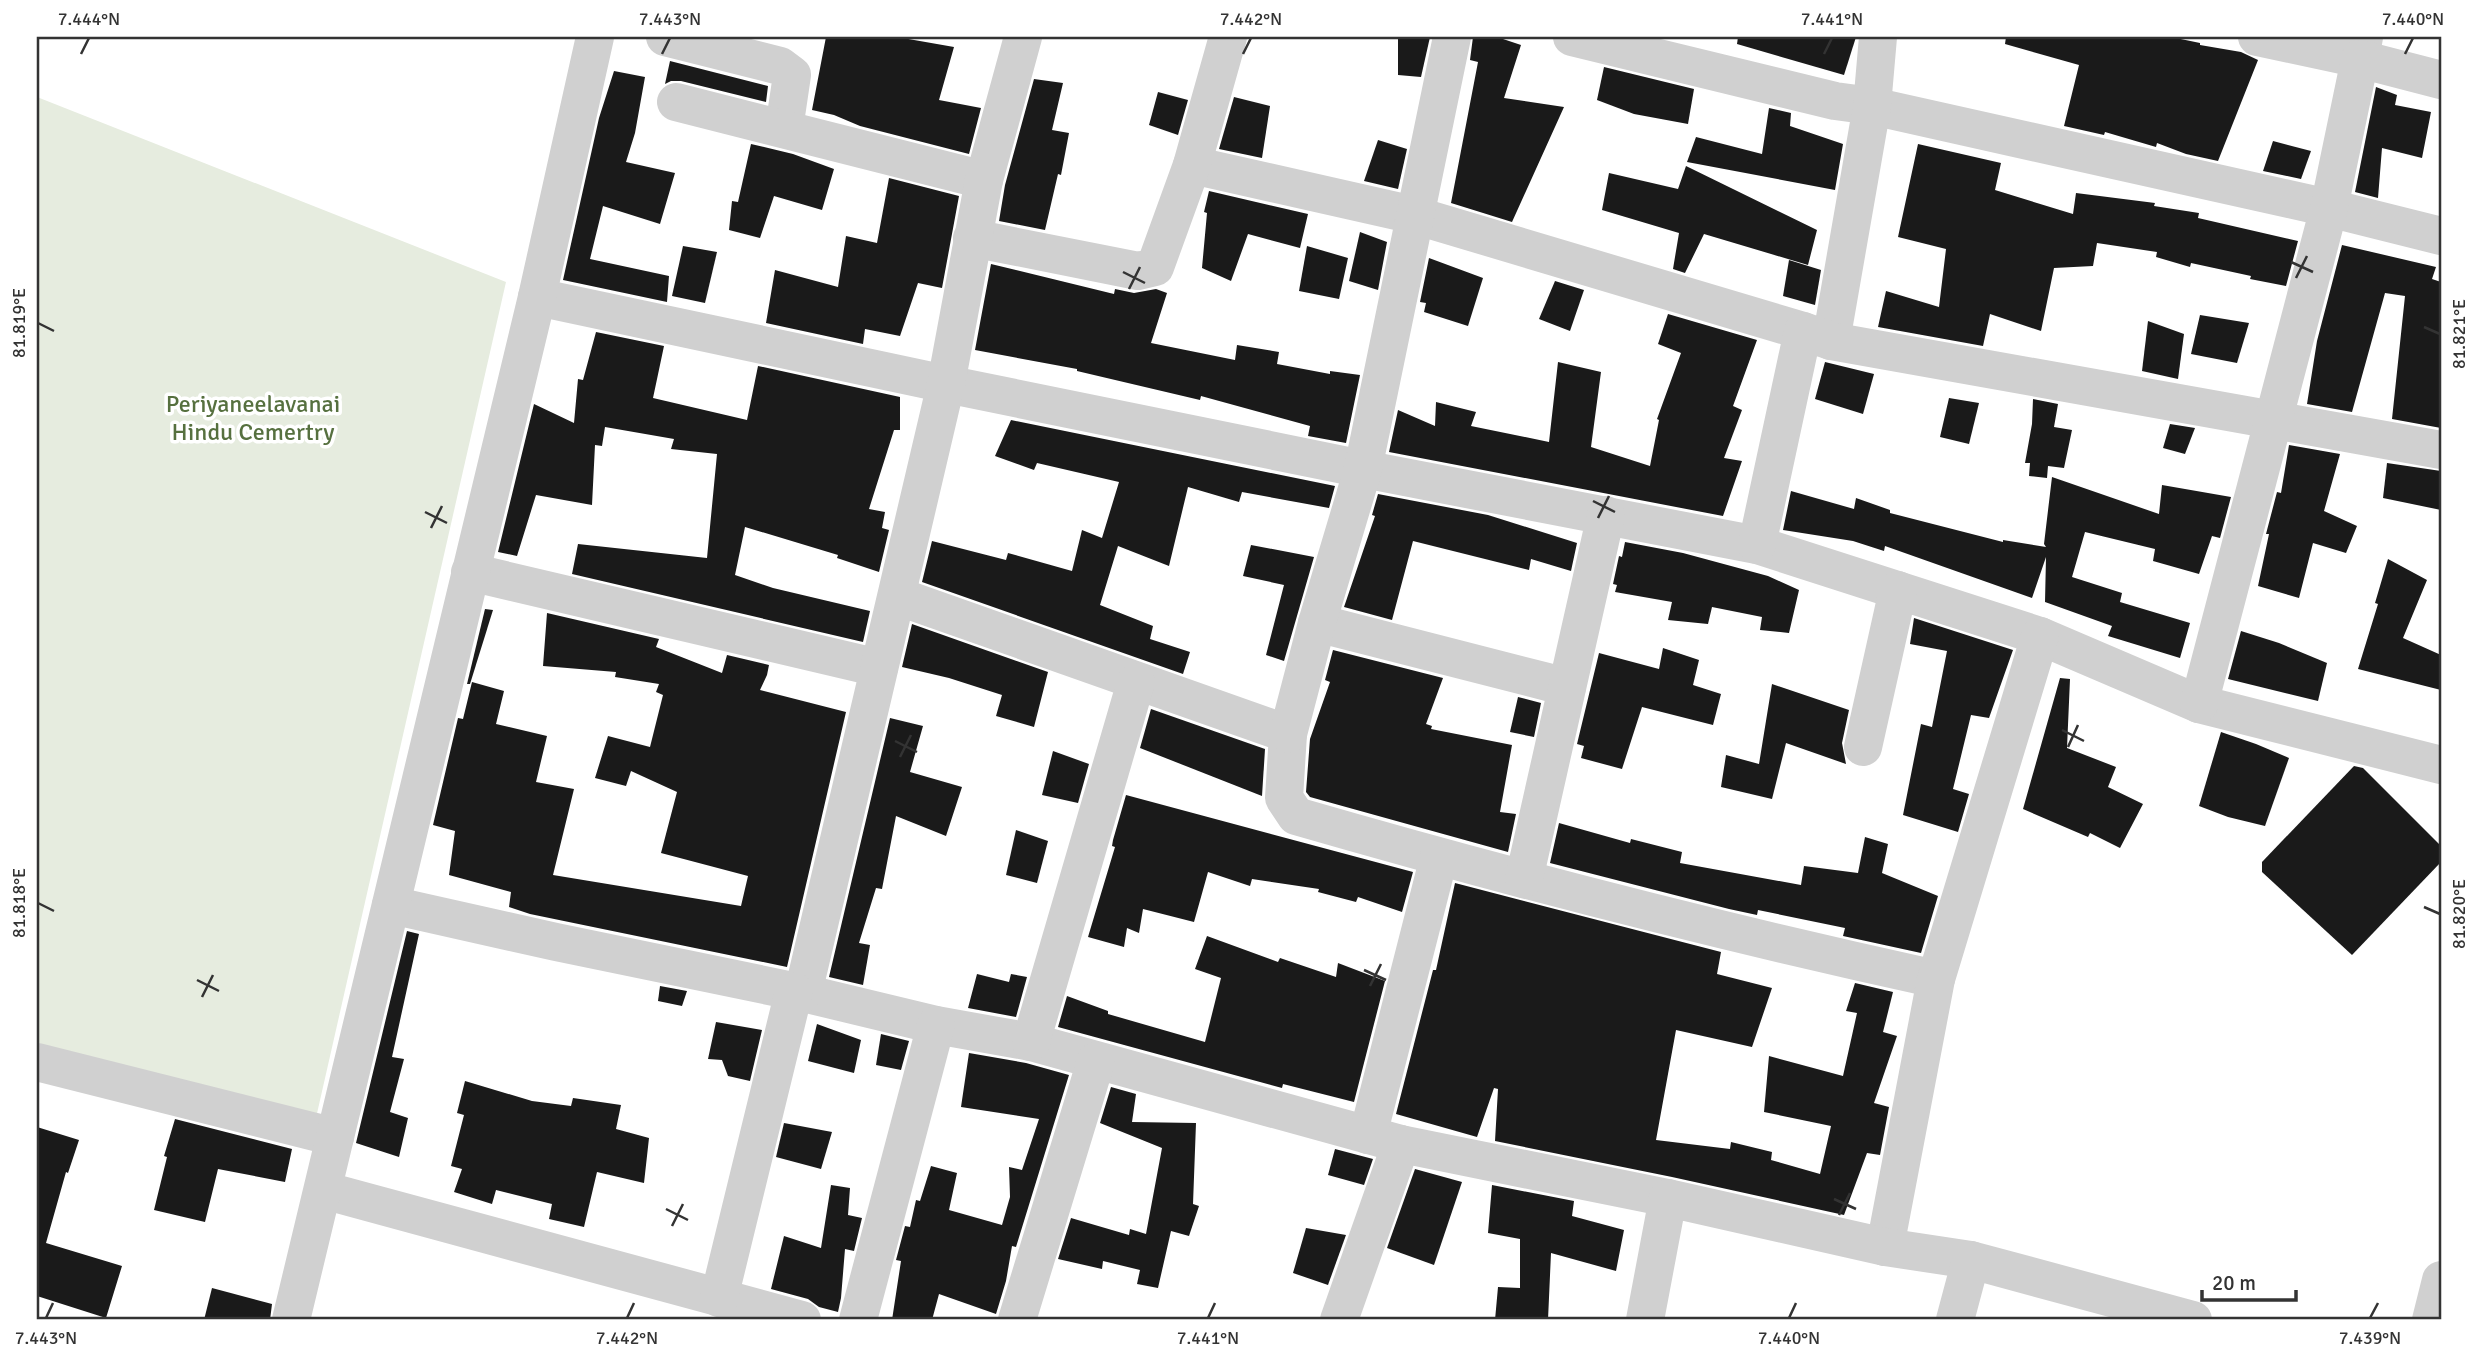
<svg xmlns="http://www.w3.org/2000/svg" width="2478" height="1357" viewBox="0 0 2478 1357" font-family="Signika,sans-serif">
<rect width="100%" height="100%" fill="#fff"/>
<polygon fill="#e6ecdf" points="37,97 506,282 313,1131 37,1062"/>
<g fill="#1a1a1a">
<polygon points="826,37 897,37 954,47 939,100 981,108 969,154 860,126 834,115 812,110"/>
<polygon points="1398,37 1430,37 1421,77 1398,75"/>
<polygon points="1473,37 1497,37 1521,45 1504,98 1564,107 1512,222 1451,203 1478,62 1470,60"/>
<polygon points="1738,37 1856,37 1844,75 1737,44"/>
<polygon points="2006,37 2171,37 2200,43 2200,45 2241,52 2258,60 2218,161 2186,154 2157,143 2156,147 2105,132 2104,135 2064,126 2079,65 2005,44"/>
<polygon points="670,61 768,86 766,102 681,81 671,81 665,84"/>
<polygon points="1604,67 1694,89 1688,124 1634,114 1597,100"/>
<polygon points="614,71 645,77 635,133 626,162 675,173 660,224 603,206 590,259 669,276 667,302 563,280 599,118"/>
<polygon points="1034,79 1063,83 1052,130 1069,133 1061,175 1058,174 1045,230 999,221 1005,185"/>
<polygon points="2376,87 2397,95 2395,105 2431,112 2422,158 2382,148 2378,198 2355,192"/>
<polygon points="1158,92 1188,100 1178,135 1149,125"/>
<polygon points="1234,97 1270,106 1262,158 1219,149"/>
<polygon points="1769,108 1791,113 1790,126 1843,144 1835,190 1687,162 1696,137 1762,154"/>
<polygon points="1378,140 1407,149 1398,189 1364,181"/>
<polygon points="2273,141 2311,151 2301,179 2263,171"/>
<polygon points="751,144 793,154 834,169 822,210 774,196 760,238 729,230 732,201 738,202"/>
<polygon points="1918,144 2001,163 1995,190 2073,214 2076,193 2155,203 2154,206 2199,213 2198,218 2298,241 2286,286 2250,279 2251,276 2191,263 2190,267 2156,257 2157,252 2097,243 2093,266 2054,268 2041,331 1990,314 1983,346 1878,327 1886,291 1939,307 1946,249 1898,237"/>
<polygon points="1686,166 1817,230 1808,265 1704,234 1685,273 1673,269 1679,233 1602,210 1609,173 1678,189"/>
<polygon points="889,178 959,196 942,288 918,283 900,336 865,329 863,344 766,323 775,270 838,287 846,236 877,243"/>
<polygon points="1209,191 1308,214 1300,248 1248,234 1231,281 1202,268 1207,213 1204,212"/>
<polygon points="1360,232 1387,242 1378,290 1349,281"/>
<polygon points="2342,245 2436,267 2432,279 2441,282 2441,428 2392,419 2405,296 2385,293 2352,412 2307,404 2317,341"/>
<polygon points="683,246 717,252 705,303 672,296"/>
<polygon points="1307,246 1348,258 1339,299 1299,291"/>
<polygon points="1429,258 1483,278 1468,326 1424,312 1426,303 1420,302"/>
<polygon points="1789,260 1821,270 1815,305 1783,296"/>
<polygon points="991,264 1114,294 1115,289 1134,293 1156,289 1167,293 1151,343 1235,360 1237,345 1279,352 1277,364 1330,374 1330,371 1360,375 1346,443 1308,436 1310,426 1201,396 1200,400 1077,371 1077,369 975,350"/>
<polygon points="1555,281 1584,290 1570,331 1539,319"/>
<polygon points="1668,314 1757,340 1733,406 1742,410 1724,458 1742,461 1723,516 1389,452 1398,410 1435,426 1436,402 1476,412 1471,426 1549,442 1558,362 1601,372 1591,447 1650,466 1659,420 1657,419 1681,353 1658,344"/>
<polygon points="2200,315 2249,323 2237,363 2191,354"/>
<polygon points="2148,321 2184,334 2178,379 2142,371"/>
<polygon points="596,332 664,346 653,398 747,420 758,366 900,397 900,430 894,430 869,509 885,512 882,528 889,530 879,572 837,558 838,555 745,527 735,575 773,588 870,611 863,642 572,574 578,544 707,558 717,454 671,449 674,439 605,427 602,446 595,445 592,505 536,495 517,556 498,552 534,404 574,423 578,379 583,380"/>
<polygon points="1825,362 1874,374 1863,414 1815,399"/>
<polygon points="1949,398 1979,403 1969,444 1940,437"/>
<polygon points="2033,399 2058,404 2054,427 2072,430 2064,468 2048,466 2047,478 2029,476 2030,463 2025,463 2032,424"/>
<polygon points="1011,420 1335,486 1329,508 1242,492 1239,502 1188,487 1169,566 1118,546 1100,605 1153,626 1150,639 1190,652 1183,674 922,582 932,541 1006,560 1008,553 1072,571 1082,530 1102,538 1119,482 1037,463 1034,470 995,456"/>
<polygon points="2170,424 2195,428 2185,454 2163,448"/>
<polygon points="2289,445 2340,454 2324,511 2357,526 2346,553 2313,543 2299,598 2258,586 2269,534 2266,534 2277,492 2281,493"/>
<polygon points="2387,463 2441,471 2441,510 2383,498"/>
<polygon points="2052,477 2159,514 2162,485 2231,497 2220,538 2212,536 2199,574 2153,561 2155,549 2085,532 2072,577 2122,593 2120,602 2190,623 2180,658 2108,636 2112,626 2045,602 2046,557 2032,598 1885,546 1884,551 1853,541 1783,530 1791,491 1854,509 1856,498 1890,510 1890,513 2003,542 2003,540 2046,547 2044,544"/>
<polygon points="1378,494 1488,515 1577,543 1571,571 1531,559 1529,570 1413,541 1392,620 1344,607 1375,516 1372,515"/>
<polygon points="1625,542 1683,553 1768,576 1799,590 1789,633 1760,630 1762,617 1712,607 1708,624 1668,620 1672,602 1615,592 1617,585 1613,584 1619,556 1622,557"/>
<polygon points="1251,545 1314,557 1284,661 1266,655 1284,585 1243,576"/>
<polygon points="2388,559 2427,580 2403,638 2441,655 2441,690 2358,669 2378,604 2375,603"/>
<polygon points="485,609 493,610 470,684 467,684"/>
<polygon points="547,613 659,639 656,647 722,673 727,655 769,665 767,675 760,690 846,712 787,967 530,914 509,907 511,892 449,875 455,831 433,825 458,718 463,719 472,682 504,691 496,724 547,736 536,782 574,789 553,875 741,906 748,876 661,853 677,792 631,771 626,786 595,778 608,736 650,747 663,695 656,692 659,684 615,677 616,672 543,666"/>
<polygon points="1914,618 2013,650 1989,718 1971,715 1953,789 1969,794 1958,832 1903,815 1921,724 1932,727 1947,651 1910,644"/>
<polygon points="912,624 1048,672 1034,727 996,716 1002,695 949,678 902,667"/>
<polygon points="2241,631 2279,643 2327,663 2318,701 2228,679"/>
<polygon points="1663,648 1699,660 1693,685 1721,694 1713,725 1642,707 1622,769 1581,758 1584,746 1577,744 1599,653 1659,669"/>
<polygon points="1333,650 1443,678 1426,724 1432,726 1431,729 1512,745 1500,812 1516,814 1508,852 1310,797 1306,792 1310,739 1330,682 1325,680"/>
<polygon points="2060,678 2070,679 2067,748 2116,767 2108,787 2143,804 2120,848 2090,833 2088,837 2023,809"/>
<polygon points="1772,684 1849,710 1842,743 1846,764 1786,743 1772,799 1721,787 1726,755 1759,764"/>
<polygon points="1518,697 1541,703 1534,737 1510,732"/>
<polygon points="1151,709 1265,749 1262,796 1140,748"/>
<polygon points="890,718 923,726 910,772 962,787 946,836 896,816 882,889 876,888 859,943 870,945 863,985 829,977"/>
<polygon points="2221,732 2256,744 2289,758 2265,826 2228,817 2199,806"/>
<polygon points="1053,751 1089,764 1078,803 1042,795"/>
<polygon points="2354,766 2363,768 2441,846 2441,862 2352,955 2262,872 2262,862"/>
<polygon points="1126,795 1413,872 1402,912 1358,897 1356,902 1318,892 1319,889 1252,879 1250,886 1208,872 1194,922 1143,909 1139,933 1127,928 1124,947 1088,937 1115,847 1112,846 1113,840"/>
<polygon points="1559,823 1630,843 1631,839 1682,852 1680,863 1801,885 1804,866 1858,873 1865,837 1888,844 1882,873 1938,896 1921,953 1843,936 1845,928 1758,910 1757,915 1729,909 1550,863"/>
<polygon points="1016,830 1048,841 1037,883 1006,875"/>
<polygon points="1455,883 1721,952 1717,974 1772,988 1752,1047 1676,1030 1656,1140 1730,1149 1731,1142 1772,1152 1771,1160 1820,1174 1831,1126 1764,1112 1769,1056 1843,1076 1857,1013 1846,1011 1855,983 1893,992 1883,1032 1897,1036 1874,1103 1889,1107 1880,1155 1867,1153 1844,1215 1672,1177 1495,1141 1498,1089 1494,1088 1477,1137 1396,1114 1433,970 1436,970"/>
<polygon points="407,931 419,934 392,1057 404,1059 390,1112 408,1118 399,1157 356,1143"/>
<polygon points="1207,936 1278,962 1280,958 1336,977 1338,963 1385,981 1354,1102 1283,1084 1282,1088 1058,1027 1067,996 1108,1011 1108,1014 1205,1042 1221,978 1195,969"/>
<polygon points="977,974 1009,982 1011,974 1027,977 1016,1017 968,1008"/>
<polygon points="660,986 687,991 682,1006 658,1001"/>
<polygon points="716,1022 762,1030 750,1081 728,1076 722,1060 708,1059"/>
<polygon points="817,1024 861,1040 854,1073 808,1061"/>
<polygon points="881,1034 909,1041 901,1070 876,1065"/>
<polygon points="969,1053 1026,1063 1069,1075 1016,1247 1012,1246 1006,1281 996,1314 939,1294 932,1320 892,1320 901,1261 896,1260 905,1226 910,1227 916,1200 920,1201 931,1166 957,1173 949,1210 1002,1225 1010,1197 1009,1167 1022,1170 1039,1119 961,1107"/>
<polygon points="465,1081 532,1101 571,1106 573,1098 621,1105 616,1129 649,1138 644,1183 597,1172 584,1227 549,1219 552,1204 496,1190 492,1204 454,1192 462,1169 451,1166 464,1115 457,1113"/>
<polygon points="1111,1087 1136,1094 1132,1122 1196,1123 1193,1204 1199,1206 1189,1236 1171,1231 1158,1288 1137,1284 1140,1270 1103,1261 1102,1269 1058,1259 1071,1218 1129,1235 1130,1229 1146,1234 1162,1148 1100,1123"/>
<polygon points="175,1119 292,1149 285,1182 218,1169 205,1222 154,1210 167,1157 164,1156"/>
<polygon points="784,1123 832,1132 821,1169 776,1157"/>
<polygon points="37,1127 79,1140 68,1173 66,1172 46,1243 122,1266 106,1318 37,1296"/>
<polygon points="1335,1149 1373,1159 1364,1185 1328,1175"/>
<polygon points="1415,1169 1462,1182 1434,1265 1387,1248"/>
<polygon points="831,1185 850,1188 848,1215 862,1218 854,1251 845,1249 841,1298 838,1312 819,1307 808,1299 771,1289 784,1236 821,1248"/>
<polygon points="1492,1185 1574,1201 1572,1216 1624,1230 1616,1271 1551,1253 1548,1320 1495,1320 1498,1287 1520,1288 1520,1239 1488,1233"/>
<polygon points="1306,1228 1346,1235 1328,1285 1293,1273"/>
<polygon points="212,1288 272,1304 270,1320 204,1320"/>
</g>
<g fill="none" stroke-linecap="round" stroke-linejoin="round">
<g stroke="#d0d0d0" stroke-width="38">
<polyline points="665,37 780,66 792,75 784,129"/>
<polyline points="1572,37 1835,101 1872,106 2329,208 2441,236"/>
<polyline points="2257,37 2360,59 2364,37"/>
<polyline points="676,102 984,180"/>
<polyline points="1192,165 1414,215 1803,331"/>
<polyline points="972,238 1138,271 1155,267 1192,165 1228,37"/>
<polyline points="537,297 946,384 1363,469 1757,545 2040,636 2199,704 2441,765"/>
<polyline points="1831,341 1872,106 1878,37"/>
<polyline points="1757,545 1803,331 1831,341 2441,450"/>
<polyline points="470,572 879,668"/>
<path d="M897,596L1288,734L1284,798L1296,816C1507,877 1721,932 1936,979"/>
<polyline points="1317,623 1567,687"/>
<polyline points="2199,704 2329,208 2360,59 2441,80"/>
<polyline points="1288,734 1317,623 1363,469 1452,37"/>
<polyline points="1863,747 1898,590"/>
<polyline points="1524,879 1606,515"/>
<polyline points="391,905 556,942 803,993 936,1025 1031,1042 1401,1144 1668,1198"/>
<polyline points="803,993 946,384 984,180 1023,37"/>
<polyline points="1031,1042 1136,682"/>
<polyline points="37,1062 335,1137"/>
<polyline points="1368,1135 1439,857"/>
<polyline points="323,1190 802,1320"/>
<polyline points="1885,1247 1936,979 2040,636"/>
<polyline points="719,1298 794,991"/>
<polyline points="291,1320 537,297 595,37"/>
<polyline points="858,1320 936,1025"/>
<polyline points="1017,1320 1096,1061"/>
<polyline points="1339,1320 1401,1144"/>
<polyline points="1645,1320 1668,1198 1885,1247 1971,1260 2193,1320"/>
<polyline points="1955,1320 1971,1260"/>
<polyline points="2431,1320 2441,1280"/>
</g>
</g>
<path fill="none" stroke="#333" stroke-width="2.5" d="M81,54L89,38M662,54L670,38M1243,54L1251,38M1824,54L1832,38M2405,54L2413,38M2291,262L2313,272M1123,272L1145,283M2296,278L2307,256M1129,289L1140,267M38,323L54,331M2424,327L2440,334M1593,501L1615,512M425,512L447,523M1598,518L1609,496M431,528L442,506M2062,730L2084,741M895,741L917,752M2068,747L2078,725M900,757L911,735M38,903L54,911M2424,907L2440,914M1364,970L1386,980M197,980L219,991M1370,986L1381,964M202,997L213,975M1834,1199L1856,1209M666,1209L688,1220M1839,1215L1850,1193M672,1226L683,1204M46,1318L53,1303M627,1318L634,1303M1208,1318L1215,1303M1789,1318L1796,1303M2370,1318L2378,1303"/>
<g text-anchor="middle" stroke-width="7" stroke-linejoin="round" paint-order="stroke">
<g font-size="24" fill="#56703f" stroke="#fff">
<text x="253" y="412">Periyaneelavanai<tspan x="253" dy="28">Hindu Cemertry</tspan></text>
</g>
</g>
<rect width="2478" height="1357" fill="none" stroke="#ffffff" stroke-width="77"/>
<path d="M2202 1290v10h94v-10" fill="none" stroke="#333333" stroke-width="3.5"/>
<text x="2212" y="1290" font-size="21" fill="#333333" stroke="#ffffff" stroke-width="5" paint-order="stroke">20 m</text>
<rect x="38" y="38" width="2402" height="1280" fill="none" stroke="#333" stroke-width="2.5"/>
<g font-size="18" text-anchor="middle" fill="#333">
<text x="89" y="25">7.444°N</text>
<text x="670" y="25">7.443°N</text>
<text x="1251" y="25">7.442°N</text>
<text x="1832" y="25">7.441°N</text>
<text x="2413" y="25">7.440°N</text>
<text transform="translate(19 323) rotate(-90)" y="6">81.819°E</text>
<text transform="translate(2459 334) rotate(-90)" y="6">81.821°E</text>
<text transform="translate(19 903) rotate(-90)" y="6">81.818°E</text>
<text transform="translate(2459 914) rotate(-90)" y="6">81.820°E</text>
<text x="46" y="1344">7.443°N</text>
<text x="627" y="1344">7.442°N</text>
<text x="1208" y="1344">7.441°N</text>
<text x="1789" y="1344">7.440°N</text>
<text x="2370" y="1344">7.439°N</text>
</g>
</svg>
